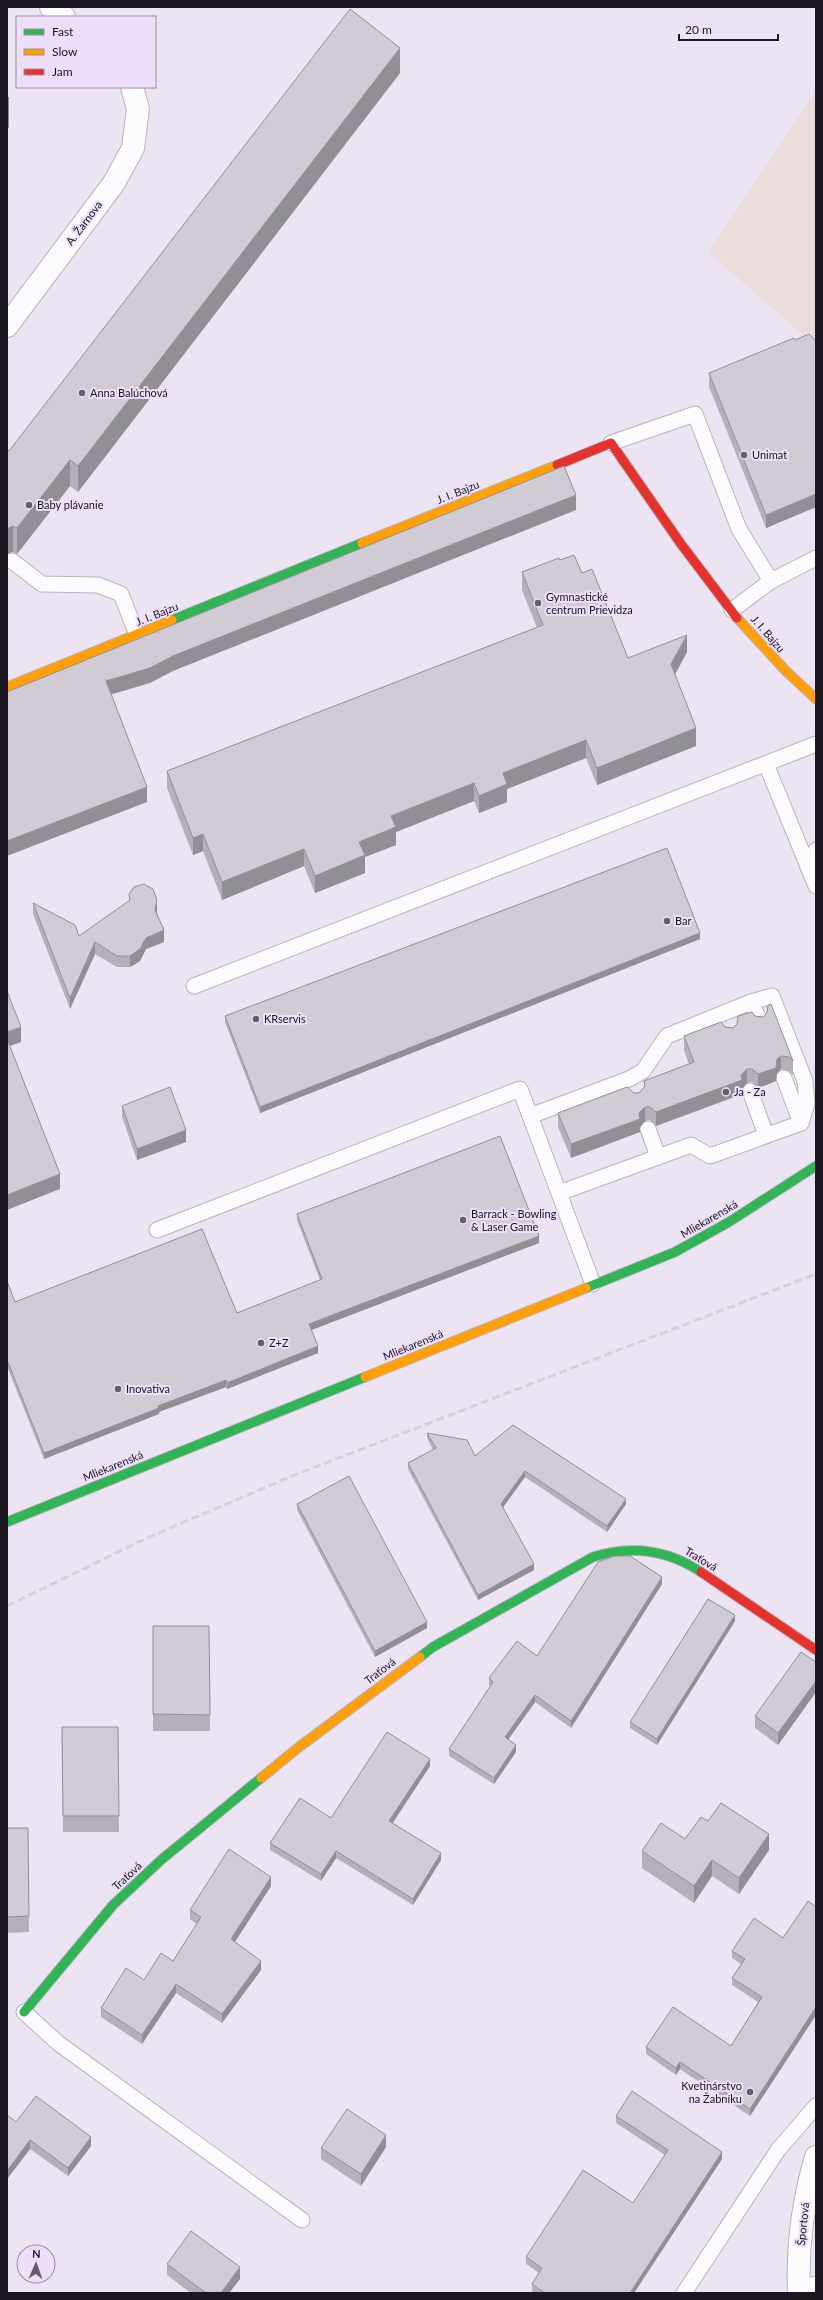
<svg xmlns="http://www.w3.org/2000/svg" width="823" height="2300" viewBox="0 0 823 2300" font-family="Lato,sans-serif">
<rect width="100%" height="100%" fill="#ece4f3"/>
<polygon fill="#ebdddb" points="816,90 816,346 708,252"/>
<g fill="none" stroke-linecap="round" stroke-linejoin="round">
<g stroke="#b8b2bd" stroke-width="17">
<g id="lane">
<polyline points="611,443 695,414 739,529 771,581"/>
<polyline points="12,561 42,584 98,585 121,594 137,635"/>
<polyline points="732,610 771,581 816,558"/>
<polyline points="766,764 816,886"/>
<polyline points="808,867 816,850"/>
<polyline points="194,986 816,744"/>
<polyline points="751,1002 772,996 805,1081 807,1103 801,1123"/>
<polyline points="750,1091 766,1135"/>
<polyline points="530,1116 629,1079 643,1071 667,1036 751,1002 760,1022"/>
<polyline points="648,1129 658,1156"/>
<polyline points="559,1193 691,1145 710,1156 801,1123 784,1078"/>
<polyline points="157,1230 520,1089 593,1284"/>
<polyline points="24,2012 58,2043 302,2220"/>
<polyline points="799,2288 816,2284"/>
<polyline points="684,2293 778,2150 816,2106"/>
</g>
</g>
<g stroke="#b8b2bd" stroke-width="24">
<g id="street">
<polyline points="51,7 64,17"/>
<polyline points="7,326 114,183 133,148 138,109 132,87"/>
<path d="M799,2293C797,2247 803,2201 816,2157"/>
</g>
</g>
<g stroke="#b8b2bd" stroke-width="11">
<g id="fast">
<polyline points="172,620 362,543"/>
<polyline points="586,1288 675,1252 729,1222 816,1166"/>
<polyline points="7,1522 365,1377"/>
<path d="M420,1657L433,1647L593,1557C631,1545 668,1550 701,1572"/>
<polyline points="24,2012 113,1905 161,1860 261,1778"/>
</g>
</g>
<g stroke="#b8b2bd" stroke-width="11">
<g id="slow">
<polyline points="362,543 557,465"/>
<polyline points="737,618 786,671 816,699"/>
<polyline points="7,687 172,620"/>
<polyline points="365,1377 586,1288"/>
<polyline points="261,1778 299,1747 420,1657"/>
</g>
</g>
<g stroke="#b8b2bd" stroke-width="11">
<g id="jam">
<polyline points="557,465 611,443 681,544 737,618"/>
<polyline points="701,1572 816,1650"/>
</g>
</g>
<use href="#lane" stroke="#fcfbfd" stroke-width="15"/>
<use href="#street" stroke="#fcfbfd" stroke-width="22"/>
<use href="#fast" stroke="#30b455" stroke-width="9"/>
<use href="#slow" stroke="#ff9f0a" stroke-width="9"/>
<use href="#jam" stroke="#e5322d" stroke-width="9"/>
<polyline stroke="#d4d1d6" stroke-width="3" stroke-dasharray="8 4" stroke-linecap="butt" points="7,1606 149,1537 292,1476 816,1274"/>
</g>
<g fill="#b4afb8">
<polygon points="400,73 78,492 70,486 17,554 13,552 7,554 7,450 9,451"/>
<polygon points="795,340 816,341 816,507 766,528 709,387 709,373"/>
<polygon points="560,560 582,573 628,658 687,652 675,674 696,746 597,785 586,758 507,789 507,802 479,813 474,801 396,832 396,845 365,857 365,873 315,893 304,866 222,900 203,851 193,855 167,788 167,771 537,628 522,590 522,572"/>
<polygon points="129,894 157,911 157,913 164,942 146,949 140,961 130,967 117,967 95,954 70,1009 33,914 33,903 79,936 129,901"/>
<polygon points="700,939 260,1113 225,1022 225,1016"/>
<polygon points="752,1012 793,1061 793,1075 789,1071 781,1069 777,1073 776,1081 758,1088 752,1082 747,1083 742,1089 742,1094 656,1126 650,1120 645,1121 640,1127 640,1132 571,1158 558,1127 558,1113 634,1093 639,1093 644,1087 644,1081 689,1064 684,1050 684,1036 725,1027 733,1028"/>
<polygon points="122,1106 186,1142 137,1160 122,1117"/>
<polygon points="297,1214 539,1243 311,1330 318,1353 227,1389 226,1387 159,1412 159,1414 44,1459 7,1366 7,1281 15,1302 237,1313 320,1280 297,1220"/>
<polygon points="513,1425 626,1504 607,1532 525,1477 503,1507 534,1570 478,1600 408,1469 408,1463 433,1450 427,1438 427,1433 475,1456"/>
<polygon points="297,1504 427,1628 375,1657 297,1510"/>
<polygon points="662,1584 571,1728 535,1702 508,1740 516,1752 494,1784 449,1756 449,1749 490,1686 489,1685 489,1678 537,1656"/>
<polygon points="735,1621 657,1745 630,1728 630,1722"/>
<polygon points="153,1626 209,1626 210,1731 153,1731"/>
<polygon points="816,1662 816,1692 778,1745 755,1728 755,1716"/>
<polygon points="62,1727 118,1727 119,1832 63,1832"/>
<polygon points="430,1766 393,1823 441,1860 413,1905 336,1858 321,1881 270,1850 270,1843 331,1818"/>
<polygon points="708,1821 769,1850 739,1894 712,1876 694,1903 642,1868 642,1851 685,1839"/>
<polygon points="7,1828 28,1828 29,1932 7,1933"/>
<polygon points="271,1886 235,1942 261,1970 222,2023 176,1993 142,2044 101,2017 101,2008 173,1961 197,1924 190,1919 190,1910"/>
<polygon points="816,1907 816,2015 750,2116 680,2069 676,2075 646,2054 646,2047 731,2046 758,2002 732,1985 732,1978 741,1964 732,1958 732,1951 783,1938"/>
<polygon points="7,2115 16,2122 91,2146 68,2176 30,2149 7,2179"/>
<polygon points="616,2116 722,2159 634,2293 535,2293 532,2291 532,2284 539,2273 526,2264 526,2257 633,2203 665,2155 616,2123"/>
<polygon points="386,2147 361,2186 321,2159 321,2148"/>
<polygon points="167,2264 240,2279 229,2293 191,2293 167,2275"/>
</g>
<g fill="#928e96">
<polygon points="400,48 400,73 78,492 78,466"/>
<polygon points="9,98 9,127 7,130 7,101"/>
<polygon points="70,460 70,486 17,554 17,528"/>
<polygon points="816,494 816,507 766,528 766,515"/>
<polygon points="576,495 576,510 173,671 150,683 106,696 106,681"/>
<polygon points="13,526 13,552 7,554 7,529"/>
<polygon points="687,635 687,652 671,682 671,664"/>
<polygon points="696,728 696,746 597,785 597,768"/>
<polygon points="586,740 586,758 507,789 507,802 479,813 479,796 503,773"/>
<polygon points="474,783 474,801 396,832 396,845 365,857 365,873 315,893 315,876 359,842 391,816"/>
<polygon points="147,787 147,802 7,856 7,841"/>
<polygon points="203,834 203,851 193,855 193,838"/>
<polygon points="304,849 304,866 222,900 222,882"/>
<polygon points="157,900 157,911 155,921 155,910"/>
<polygon points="164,930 164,942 146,949 140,961 130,967 130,956 146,938"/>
<polygon points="700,933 700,939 260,1113 260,1107"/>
<polygon points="95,942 95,954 70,1009 70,998"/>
<polygon points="21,1027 21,1042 7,1047 7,1032"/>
<polygon points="781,1056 781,1069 777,1073 776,1081 758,1088 758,1074"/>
<polygon points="747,1069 747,1083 742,1089 742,1094 656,1126 656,1112 741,1075"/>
<polygon points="645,1107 645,1121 640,1127 640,1132 571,1158 571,1144 639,1113"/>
<polygon points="186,1130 186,1142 137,1160 137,1149"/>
<polygon points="60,1174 60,1189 7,1210 7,1195"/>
<polygon points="539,1236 539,1243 309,1331 309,1324"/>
<polygon points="318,1346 318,1353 227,1389 227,1383"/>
<polygon points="226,1380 226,1387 159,1412 159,1414 44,1459 44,1453 158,1406"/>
<polygon points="525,1471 525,1477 501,1510 501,1504"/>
<polygon points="626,1499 626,1504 607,1532 607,1526"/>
<polygon points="534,1564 534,1570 478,1600 478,1595"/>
<polygon points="662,1577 662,1584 571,1728 571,1721"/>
<polygon points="735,1615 735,1621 657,1745 657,1739"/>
<polygon points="427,1622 427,1628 375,1657 375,1651"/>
<polygon points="816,1681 816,1692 778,1745 778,1733"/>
<polygon points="535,1695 535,1702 505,1744 505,1737"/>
<polygon points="516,1745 516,1752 494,1784 494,1778"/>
<polygon points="430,1759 430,1766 389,1828 389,1821"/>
<polygon points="769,1834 769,1850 739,1894 739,1878"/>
<polygon points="336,1851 336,1858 321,1881 321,1874"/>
<polygon points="441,1853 441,1860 413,1905 413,1899"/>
<polygon points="712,1860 712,1876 694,1903 694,1886"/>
<polygon points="271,1877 271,1886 231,1948 231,1939"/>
<polygon points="261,1961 261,1970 222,2023 222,2014"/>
<polygon points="176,1984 176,1993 142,2044 142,2035"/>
<polygon points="816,2007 816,2015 750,2116 750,2109"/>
<polygon points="680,2062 680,2069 676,2075 676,2068"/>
<polygon points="386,2135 386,2147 361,2186 361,2174"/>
<polygon points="91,2137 91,2146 68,2176 68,2168"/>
<polygon points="30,2140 30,2149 7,2179 7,2171"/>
<polygon points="722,2152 722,2159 634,2293 630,2293"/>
<polygon points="240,2267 240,2279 229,2293 221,2293"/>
</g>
<g fill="#d1cbd6" stroke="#928e96">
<polygon points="350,9 400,48 78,466 70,460 17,528 13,526 7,529 7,450 9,451"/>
<polygon points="7,96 9,98 7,101"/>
<polygon points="809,334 816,341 816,494 766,515 709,373 794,338 795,340"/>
<polygon points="564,466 576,495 173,656 150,668 106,681 147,787 7,841 7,692"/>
<polygon points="574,555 582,573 592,569 628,658 687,635 671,664 696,728 597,768 586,740 503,773 507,784 479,796 474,783 391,816 396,827 359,842 365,855 315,876 304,849 222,882 203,834 193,838 167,771 543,625 522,572 559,558 560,560"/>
<polygon points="667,848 700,933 260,1107 225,1016"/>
<polygon points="144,884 153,889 157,900 155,910 164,930 146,938 140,949 130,956 117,956 95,942 70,998 33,903 75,925 79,936 130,900 129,894 134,887"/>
<polygon points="7,991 21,1027 7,1032"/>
<polygon points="771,1004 793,1061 789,1057 781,1056 777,1059 776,1068 758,1074 752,1069 747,1069 741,1075 742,1080 656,1112 650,1107 645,1107 639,1113 640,1119 571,1144 558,1113 627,1087 634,1093 639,1093 645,1086 644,1081 694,1062 684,1036 721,1022 725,1027 733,1028 737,1024 738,1016 752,1012 755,1016 763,1017 767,1013 768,1005"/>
<polygon points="7,1039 60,1174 7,1195"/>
<polygon points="170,1087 186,1130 137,1149 122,1106"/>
<polygon points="500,1136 539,1236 309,1324 318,1346 227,1383 226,1380 158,1406 159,1408 44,1453 7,1360 7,1281 15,1302 202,1229 237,1313 322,1279 297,1214"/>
<polygon points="513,1425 626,1499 607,1526 525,1471 501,1504 534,1564 478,1595 408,1463 436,1448 427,1433 467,1440 475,1456"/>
<polygon points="349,1476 427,1622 375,1651 297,1504"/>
<polygon points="614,1556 630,1556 662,1577 571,1721 535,1695 505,1737 516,1745 494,1778 449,1749 493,1682 489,1678 517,1641 537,1656 598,1562"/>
<polygon points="708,1599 735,1615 657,1739 630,1722"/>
<polygon points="153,1626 209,1626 210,1715 153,1714"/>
<polygon points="801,1652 816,1662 816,1681 778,1733 755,1716"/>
<polygon points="62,1727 118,1727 119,1816 63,1816"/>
<polygon points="387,1732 430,1759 389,1821 441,1853 413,1899 336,1851 321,1874 270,1843 300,1798 331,1818"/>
<polygon points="721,1803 769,1834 739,1878 712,1860 694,1886 642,1851 661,1823 685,1839 701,1817 708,1821"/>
<polygon points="7,1828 28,1828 29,1916 7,1917"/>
<polygon points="229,1849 271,1877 231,1939 261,1961 222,2014 176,1984 142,2035 101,2008 126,1968 144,1980 161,1953 173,1961 201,1917 190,1910"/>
<polygon points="808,1901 816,1907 816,2007 750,2109 680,2062 676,2068 646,2047 673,2007 731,2046 762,1997 732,1978 745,1959 732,1951 754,1918 783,1938"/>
<polygon points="632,2091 722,2152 630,2293 545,2293 532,2284 542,2268 526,2257 583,2170 633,2203 668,2150 616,2116"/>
<polygon points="36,2096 91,2137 68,2168 30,2140 7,2171 7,2115 16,2122"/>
<polygon points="347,2109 386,2135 361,2174 321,2148"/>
<polygon points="191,2231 240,2267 221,2293 206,2293 167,2264"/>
</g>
<g fill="#645e69" stroke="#eddef9" stroke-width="1.5">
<circle cx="82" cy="393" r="4"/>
<circle cx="744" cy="455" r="4"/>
<circle cx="29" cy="505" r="4"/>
<circle cx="538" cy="603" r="4"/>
<circle cx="667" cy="921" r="4"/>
<circle cx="256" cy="1019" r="4"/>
<circle cx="726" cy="1092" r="4"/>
<circle cx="463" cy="1220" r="4"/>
<circle cx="261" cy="1343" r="4"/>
<circle cx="118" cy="1389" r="4"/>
<circle cx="750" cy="2092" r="4"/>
</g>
<g text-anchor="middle" stroke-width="4" stroke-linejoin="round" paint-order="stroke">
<g font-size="11" fill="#1b161f" stroke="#eddef9">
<text transform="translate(84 223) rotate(-53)" y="4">A. Žarnova</text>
<text transform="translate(458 492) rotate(-22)" y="4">J. I. Bajzu</text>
<text transform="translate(157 614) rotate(-22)" y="4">J. I. Bajzu</text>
<text transform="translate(768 634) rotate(49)" y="4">J. I. Bajzu</text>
<text transform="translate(709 1219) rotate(-30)" y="4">Mliekarenská</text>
<text transform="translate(413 1345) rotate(-22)" y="4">Mliekarenská</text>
<text transform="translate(113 1466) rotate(-22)" y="4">Mliekarenská</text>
<text transform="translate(701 1559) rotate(31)" y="4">Traťová</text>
<text transform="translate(380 1671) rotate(-37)" y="4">Traťová</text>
<text transform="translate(127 1876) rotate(-43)" y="4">Traťová</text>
<text transform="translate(803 2224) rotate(-84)" y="4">Športová</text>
</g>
<g font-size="11" fill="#1b161f" stroke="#eddef9" text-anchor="start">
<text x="90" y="397">Anna Balúchová</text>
<text x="752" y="459">Unimat</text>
<text x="37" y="509">Baby plávanie</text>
<text x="546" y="601">Gymnastické<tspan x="546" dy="13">centrum Prievidza</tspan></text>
<text x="675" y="925">Bar</text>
<text x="264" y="1023">KRservis</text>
<text x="734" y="1096">Ja - Za</text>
<text x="471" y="1218">Barrack - Bowling<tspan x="471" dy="13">&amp; Laser Game</tspan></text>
<text x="269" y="1347">Z+Z</text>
<text x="126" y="1393">Inovativa</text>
<text x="742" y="2090" text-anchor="end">Kvetinárstvo<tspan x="742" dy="13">na Žabníku</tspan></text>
</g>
</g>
<rect width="823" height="2300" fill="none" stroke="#1b161f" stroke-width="16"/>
<rect x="16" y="16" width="140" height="72" fill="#eddef9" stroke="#998ea2"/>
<rect x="24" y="29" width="20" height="6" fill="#30b455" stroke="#998ea2"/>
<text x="52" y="36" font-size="12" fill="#1b161f">Fast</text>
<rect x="24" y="49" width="20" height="6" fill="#ff9f0a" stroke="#998ea2"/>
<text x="52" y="56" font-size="12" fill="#1b161f">Slow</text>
<rect x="24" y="69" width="20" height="6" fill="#e5322d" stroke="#998ea2"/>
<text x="52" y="76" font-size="12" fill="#1b161f">Jam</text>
<g transform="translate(36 2264) rotate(2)"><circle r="19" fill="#eddef9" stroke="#998ea2"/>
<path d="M0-3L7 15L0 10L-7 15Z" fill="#645e69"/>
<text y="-6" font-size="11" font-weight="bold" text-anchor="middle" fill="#1b161f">N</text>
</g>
<path d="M679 34v6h99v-6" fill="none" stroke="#1b161f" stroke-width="2"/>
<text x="685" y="34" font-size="12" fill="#1b161f" stroke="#eddef9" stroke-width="3" paint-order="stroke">20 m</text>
</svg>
